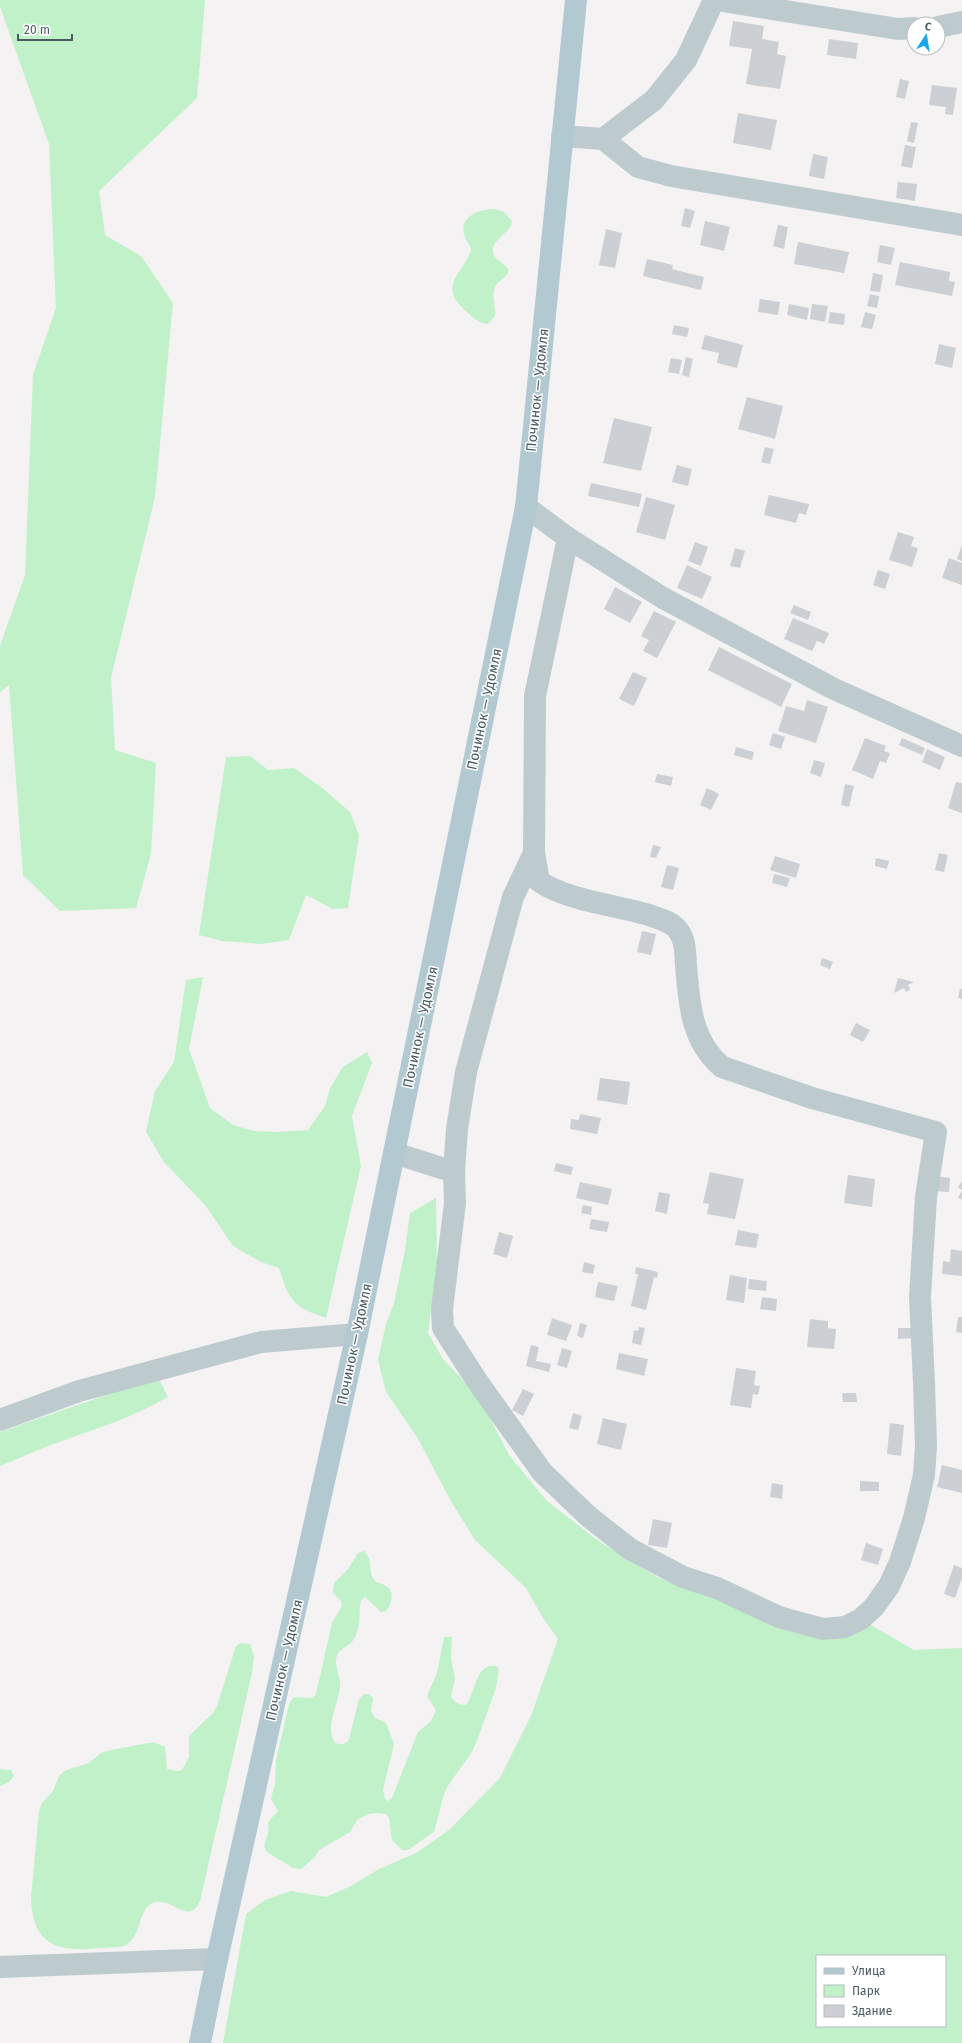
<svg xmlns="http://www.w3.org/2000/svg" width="962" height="2043" viewBox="0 0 962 2043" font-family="'Fira Sans',sans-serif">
<rect width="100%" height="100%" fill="#f4f2f3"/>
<g fill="#c1f1c8" fill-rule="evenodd">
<polygon points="0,0 205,0 197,98 99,191 105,235 141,256 173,303 155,497 111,678 115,750 156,763 151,854 136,908 60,911 23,875 9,685 0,692 0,646 25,575 33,375 56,308 49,144 0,7"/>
<path d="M495,209L504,212L512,221C511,232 496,237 493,248C491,260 504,262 509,270C507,278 498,280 495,287C491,297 496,306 495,316L488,324C478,323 474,318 467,312C437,287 461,275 471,251C471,245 467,243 465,237C457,217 479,209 495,209Z"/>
<polygon points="250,756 268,770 294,768 321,787 350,812 359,835 348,908 333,909 306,895 289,940 261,944 222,941 199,935 226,757"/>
<path d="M203,977L189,1049L210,1108L233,1125L254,1131L277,1132L308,1130L325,1106L330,1088L343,1067L367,1052L372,1063L352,1116L361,1166L326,1318C293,1307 289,1301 279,1268L261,1262L233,1246L205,1205L164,1162L146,1132L155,1091L174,1062L186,980Z"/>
<path d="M436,1198L437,1269L428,1333L443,1359L479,1397L509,1455L546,1500L597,1540L657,1577L728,1600L771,1626L827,1640L869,1624L914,1650L962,1648V2043H223L246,1914L265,1900L291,1891L326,1897L351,1886L379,1869L416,1853L449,1830L500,1778L531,1716L558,1639L543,1618L526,1588L475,1540L452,1503L417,1437L386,1392L378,1360L386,1324L394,1303L405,1250L410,1213ZM817,1956H945V2026H817Z"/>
<path d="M158,1377L168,1397C130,1419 89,1431 48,1446C32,1452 16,1460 0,1466V1432Z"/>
<path d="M364,1551C374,1562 368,1569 373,1578C376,1584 381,1582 386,1586C395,1591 392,1605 386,1611L381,1612L365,1597L361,1600C358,1614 362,1626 354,1639C349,1647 338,1648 336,1659C335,1668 341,1677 340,1686C339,1704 324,1726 335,1743C342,1745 345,1745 349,1739L359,1699L364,1694H369L373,1698L371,1711L375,1718L386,1723L394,1744L383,1790L385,1799L388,1801L392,1798L418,1732L431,1721L436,1710L427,1696L437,1673L444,1637H452L451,1659L455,1678L451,1697C456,1703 459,1705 466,1705C476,1692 475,1663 496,1666L499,1669L496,1688L479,1735L472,1752L449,1784L444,1794L434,1832L408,1850H402L392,1840L389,1818L386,1814L377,1813L368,1814L357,1820L350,1832L319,1850L314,1858L301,1869L293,1868L267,1852C261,1844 267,1840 268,1833C269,1829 268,1826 268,1822L278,1811L271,1799L275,1783L276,1760L289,1704L294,1697L312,1698L316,1694L332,1623L342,1606L341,1601L333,1593L334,1583L348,1569L358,1553Z"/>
<path d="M241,1643L250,1644L254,1656L252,1673L200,1901C188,1928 170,1893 151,1904C139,1911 141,1933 129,1943C121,1949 108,1947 99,1948C56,1953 32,1944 31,1897L39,1811L42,1803L53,1791L59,1776L66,1770L89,1763L101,1753L111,1750L154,1742L165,1747L167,1769L178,1771L182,1770L189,1757V1736L213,1713L217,1706L236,1646Z"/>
<polygon points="0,1769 11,1770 14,1776 9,1782 0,1786"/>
</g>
<g fill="#ccd0d4">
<polygon points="733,21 764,26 762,39 779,42 777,54 786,56 780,89 746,84 752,49 729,46"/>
<polygon points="829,39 858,43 856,59 827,55"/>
<polygon points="900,79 909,81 905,99 896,97"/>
<polygon points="932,85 957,88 953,115 945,114 946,107 929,105"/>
<polygon points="738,113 777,120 771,150 733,143"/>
<polygon points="911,122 918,123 914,143 907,141"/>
<polygon points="905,145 916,147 912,168 901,166"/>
<polygon points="813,154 828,157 824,179 809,176"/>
<polygon points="898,182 917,184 915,201 896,198"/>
<polygon points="685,208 695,211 690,228 681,226"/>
<polygon points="705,221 730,227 724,251 700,245"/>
<polygon points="778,225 788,227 784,249 773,246"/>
<polygon points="606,229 622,233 615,268 599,265"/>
<polygon points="798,242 849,252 844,273 794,264"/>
<polygon points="880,245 895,248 891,265 877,262"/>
<polygon points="647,259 673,265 672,269 704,277 701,290 643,276"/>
<polygon points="900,262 950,272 949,281 955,282 952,296 895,285"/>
<polygon points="873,273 883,275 880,292 870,291"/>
<polygon points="870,294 879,296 877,308 867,306"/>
<polygon points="760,299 780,302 778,315 758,312"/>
<polygon points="789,304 809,308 807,320 787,315"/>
<polygon points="812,304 828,306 825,322 810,319"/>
<polygon points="830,312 845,314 844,325 828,323"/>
<polygon points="865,312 876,315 872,329 861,327"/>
<polygon points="674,325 689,328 687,337 672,334"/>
<polygon points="705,335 743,345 737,368 717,363 719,353 701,349"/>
<polygon points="939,344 956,348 952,368 935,364"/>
<polygon points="686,357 693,359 689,377 682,375"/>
<polygon points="671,358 682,360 679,374 668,372"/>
<polygon points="747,397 783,406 775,439 738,429"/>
<polygon points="614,418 652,427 641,471 603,463"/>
<polygon points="765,447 774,449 770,464 761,462"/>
<polygon points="677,465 692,469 688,486 672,482"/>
<polygon points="591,483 642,494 639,507 588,496"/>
<polygon points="769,495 809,504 806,515 799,513 796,523 764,515"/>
<polygon points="646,497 675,505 665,540 636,532"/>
<polygon points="898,532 914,537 911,546 918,548 912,567 889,560"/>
<polygon points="695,542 708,547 701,566 688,561"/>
<polygon points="962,545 962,561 957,559"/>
<polygon points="735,548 745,551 740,568 730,566"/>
<polygon points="949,558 962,563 962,585 942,578"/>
<polygon points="687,565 712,577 702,599 677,588"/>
<polygon points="878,570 890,574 885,589 873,585"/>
<polygon points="615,587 642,602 630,623 604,609"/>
<polygon points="794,605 811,612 808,620 790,613"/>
<polygon points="654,611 676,622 657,658 643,651 649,640 641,636"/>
<polygon points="793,618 829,633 824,644 817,641 812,651 784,639"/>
<polygon points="719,647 792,684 781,707 708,670"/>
<polygon points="633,672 647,678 634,706 619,699"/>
<polygon points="807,700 828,707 816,743 778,731 786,706 804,711"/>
<polygon points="773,733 785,737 781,749 769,745"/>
<polygon points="865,738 886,746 884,751 890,753 886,763 880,761 873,779 852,770"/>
<polygon points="902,738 925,748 922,755 899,745"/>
<polygon points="736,747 754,752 752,760 734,755"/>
<polygon points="927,749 945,757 940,770 922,762"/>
<polygon points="814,760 825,763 821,777 810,773"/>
<polygon points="657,774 673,777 671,786 655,782"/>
<polygon points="956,782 962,783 962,813 948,808"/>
<polygon points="845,784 854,786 849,807 841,805"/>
<polygon points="707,788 719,794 711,810 700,805"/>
<polygon points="653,845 661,847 656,858 650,857"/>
<polygon points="939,853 948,855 944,872 935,870"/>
<polygon points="775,856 800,864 796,878 770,870"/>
<polygon points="876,858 889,861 887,869 875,866"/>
<polygon points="667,865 679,868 673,890 661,887"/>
<polygon points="774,874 790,878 787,887 772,883"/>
<polygon points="642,931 656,934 651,955 637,952"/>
<polygon points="822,958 833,962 830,969 820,965"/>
<polygon points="898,978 914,982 908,985 910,990 906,992 904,988 894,993"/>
<polygon points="960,989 962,989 962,999 958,998"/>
<polygon points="856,1023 870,1030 863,1042 850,1035"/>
<polygon points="600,1078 630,1082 627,1105 597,1100"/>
<polygon points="580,1114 601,1118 597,1134 570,1129 571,1119 579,1120"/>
<polygon points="556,1163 573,1167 571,1175 554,1171"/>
<polygon points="710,1172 744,1179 735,1219 707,1214 709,1204 703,1203"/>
<polygon points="848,1175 875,1179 872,1207 844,1203"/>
<polygon points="934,1176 950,1178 949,1192 933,1191"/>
<polygon points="962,1181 962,1190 958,1187"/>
<polygon points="580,1182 612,1189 608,1205 576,1198"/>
<polygon points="962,1191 962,1200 958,1197"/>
<polygon points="659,1192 670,1194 667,1214 655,1211"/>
<polygon points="583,1205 592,1207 591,1215 581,1213"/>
<polygon points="591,1219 609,1222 607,1232 589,1229"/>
<polygon points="738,1230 759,1234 756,1248 735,1245"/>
<polygon points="499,1232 513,1236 507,1258 493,1254"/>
<polygon points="951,1249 962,1251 962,1276 942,1274 943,1261 950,1262"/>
<polygon points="584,1262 595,1265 593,1274 582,1272"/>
<polygon points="636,1267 658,1272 657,1278 654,1277 646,1310 631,1306 638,1274 635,1274"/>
<polygon points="730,1275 747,1278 744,1303 726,1300"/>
<polygon points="749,1279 767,1281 766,1291 748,1289"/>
<polygon points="598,1282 618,1286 614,1301 595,1297"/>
<polygon points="762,1297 777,1299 776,1311 760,1309"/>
<polygon points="958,1317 962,1317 962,1333 956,1332"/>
<polygon points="552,1318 572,1325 566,1341 547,1335"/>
<polygon points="810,1319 828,1321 828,1328 836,1329 834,1349 807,1347"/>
<polygon points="580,1323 587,1325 583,1338 577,1336"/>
<polygon points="639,1327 645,1328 641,1345 632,1343 634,1330 638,1331"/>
<polygon points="898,1328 912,1328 912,1338 898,1339"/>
<polygon points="531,1345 539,1347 536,1361 551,1364 549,1372 526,1366"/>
<polygon points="562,1348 572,1351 567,1368 557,1365"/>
<polygon points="619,1353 648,1359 644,1376 616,1369"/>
<polygon points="736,1368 756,1371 754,1385 760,1386 758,1395 753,1394 751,1408 730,1405"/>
<polygon points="523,1389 534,1394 523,1416 512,1410"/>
<polygon points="842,1393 856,1393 857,1402 843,1402"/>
<polygon points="573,1413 582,1416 578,1430 569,1428"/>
<polygon points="603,1418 627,1424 621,1450 597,1444"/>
<polygon points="890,1423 904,1425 901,1456 887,1454"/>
<polygon points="942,1465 962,1470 962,1493 937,1487"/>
<polygon points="860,1481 879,1482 879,1491 860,1491"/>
<polygon points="772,1483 783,1485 782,1499 770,1497"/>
<polygon points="653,1519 672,1523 667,1548 648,1545"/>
<polygon points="866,1543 883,1549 878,1565 861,1560"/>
<polygon points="954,1565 962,1568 962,1578 955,1598 944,1594"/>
</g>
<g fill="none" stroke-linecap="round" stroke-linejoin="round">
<g stroke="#bdcbcf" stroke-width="22">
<polyline points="716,0 898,29 914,28"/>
<polyline points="938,27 962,22"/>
<polyline points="562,136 603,139 638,167 671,176 962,225"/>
<polyline points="603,139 654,100 686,60 714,0"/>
<polyline points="526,507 568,538"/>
<polyline points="394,1153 454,1172 457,1129 466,1072 513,897 534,853 535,696 568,538 663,598 834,689 962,746"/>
<path d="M454,1172L455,1203L442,1309L443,1328L477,1381L542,1472L588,1516L630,1549L683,1577L717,1588L779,1617L823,1629L845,1627L861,1619L874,1607L889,1586L900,1562L914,1518L924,1475L926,1446L924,1383L920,1297L926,1197L936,1132L812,1098L722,1067C691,1041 689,1003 686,965C685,952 686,941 678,930C671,921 659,919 649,915C616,905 565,900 539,881L534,853"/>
<polyline points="0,1420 79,1391 261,1342 357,1334"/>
<polyline points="0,1967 217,1959"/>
</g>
<polyline stroke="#b2c9d1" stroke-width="22" points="200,2043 217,1959 357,1334 526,507 576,0"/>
</g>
<g text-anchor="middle" stroke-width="3" stroke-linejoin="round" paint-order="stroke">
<g font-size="14" fill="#495b60" stroke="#fff">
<text transform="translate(537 390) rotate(-84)" y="5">Починок — Удомля</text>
<text transform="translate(484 709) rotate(-78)" y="5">Починок — Удомля</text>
<text transform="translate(420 1027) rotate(-78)" y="5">Починок — Удомля</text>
<text transform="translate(354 1344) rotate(-78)" y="5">Починок — Удомля</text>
<text transform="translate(284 1660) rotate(-77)" y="5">Починок — Удомля</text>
</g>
</g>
<rect x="816" y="1955" width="130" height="72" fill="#ffffff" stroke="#b6bdbf"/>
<rect x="824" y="1968" width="20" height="6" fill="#b2c9d1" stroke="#b6bdbf"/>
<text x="852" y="1975" font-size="12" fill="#495b60">Улица</text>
<rect x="824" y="1985" width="20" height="12" fill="#c1f1c8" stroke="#b6bdbf"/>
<text x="852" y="1995" font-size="12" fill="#495b60">Парк</text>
<rect x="824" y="2005" width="20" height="12" fill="#ccd0d4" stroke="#b6bdbf"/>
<text x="852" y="2015" font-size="12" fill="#495b60">Здание</text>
<g transform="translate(926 36) rotate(12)"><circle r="19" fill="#ffffff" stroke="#b6bdbf"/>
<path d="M0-3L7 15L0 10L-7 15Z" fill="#16a8eb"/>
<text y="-6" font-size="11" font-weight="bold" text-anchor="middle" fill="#495b60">С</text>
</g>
<path d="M18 34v6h54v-6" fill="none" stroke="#495b60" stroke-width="2"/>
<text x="24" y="34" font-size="12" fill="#495b60" stroke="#ffffff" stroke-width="3" paint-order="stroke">20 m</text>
</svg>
